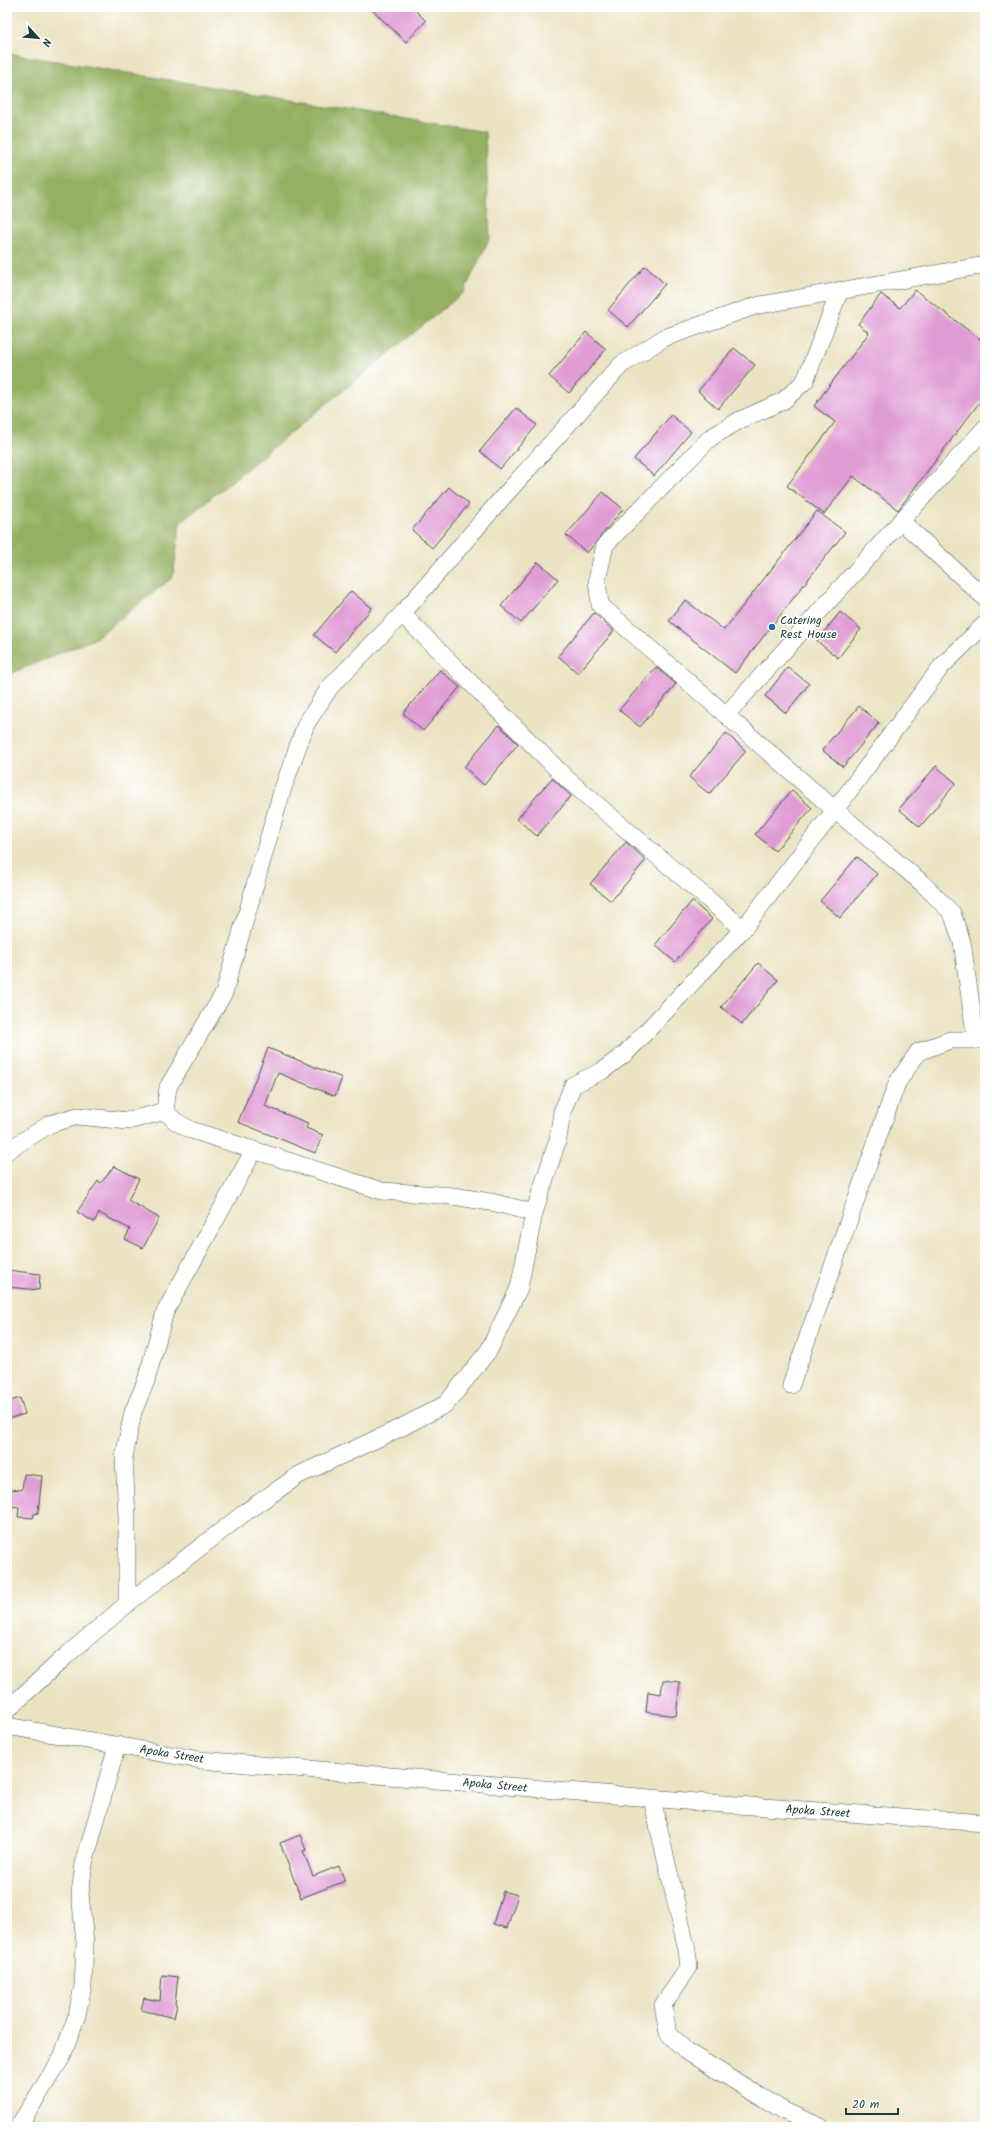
<svg xmlns="http://www.w3.org/2000/svg" width="992" height="2134" viewBox="0 0 992 2134" font-family="Kalam,sans-serif">
<rect width="100%" height="100%" fill="#fff"/>
<filter id="ink" filterUnits="userSpaceOnUse"><feTurbulence type="fractalNoise" baseFrequency=".025" numOctaves="2"/><feDisplacementMap in="SourceGraphic" scale="8" xChannelSelector="R" yChannelSelector="G"/><feConvolveMatrix kernelMatrix="1 2 1 2 8 2 1 2 1" color-interpolation-filters="sRGB"/></filter>
<filter id="wash" filterUnits="userSpaceOnUse"><feTurbulence type="fractalNoise" baseFrequency=".012" numOctaves="4" result="noise"/><feDisplacementMap in="SourceGraphic" scale="16" xChannelSelector="R" yChannelSelector="G"/><feGaussianBlur stdDeviation="0.9" result="paint"/><feColorMatrix in="noise" values="0 0 0 0 0 0 0 0 0 0 0 0 0 0 0 0 0 1.4 0 .05"/><feComposite in="paint" operator="in"/></filter>
<g filter="url(#wash)">
<rect width="100%" height="100%" fill="#ece3c3"/>
<polygon fill="#95b062" stroke="#5a764b" points="7,53 485,132 490,237 464,292 180,523 173,577 94,639 7,675"/>
<g id="blocks">
<g fill="#e09dd5">
<polygon points="369,7 412,7 426,21 406,42"/>
<polygon points="645,266 665,284 628,327 608,310"/>
<polygon points="915,290 985,343 985,395 898,510 853,476 824,514 787,486 835,422 814,406 869,333 858,324 881,294 900,308"/>
<polygon points="586,332 606,349 569,393 549,376"/>
<polygon points="734,348 755,365 718,409 698,391"/>
<polygon points="516,408 537,425 500,469 480,451"/>
<polygon points="671,415 691,432 654,476 634,459"/>
<polygon points="449,487 469,504 432,548 412,530"/>
<polygon points="603,492 623,509 587,553 566,535"/>
<polygon points="817,511 845,532 735,673 669,621 685,600 724,630"/>
<polygon points="538,562 558,579 521,623 501,606"/>
<polygon points="351,591 372,608 335,652 314,635"/>
<polygon points="840,612 861,629 838,658 817,641"/>
<polygon points="594,613 614,631 578,673 558,656"/>
<polygon points="656,667 676,684 640,727 619,710"/>
<polygon points="788,667 809,684 786,713 765,696"/>
<polygon points="440,670 460,687 423,731 403,713"/>
<polygon points="859,706 879,723 843,767 822,750"/>
<polygon points="499,725 518,744 484,785 464,767"/>
<polygon points="726,733 746,751 709,794 689,777"/>
<polygon points="936,766 956,783 920,827 899,809"/>
<polygon points="552,778 571,796 537,836 517,819"/>
<polygon points="792,790 812,808 775,851 755,834"/>
<polygon points="626,842 646,860 611,901 590,884"/>
<polygon points="857,857 877,874 840,918 820,901"/>
<polygon points="692,901 712,919 675,962 655,945"/>
<polygon points="758,963 778,980 742,1024 721,1007"/>
<polygon points="268,1048 342,1078 335,1096 278,1073 265,1106 308,1123 306,1128 323,1135 315,1153 238,1122"/>
<polygon points="114,1166 139,1179 128,1200 159,1218 143,1248 125,1239 130,1229 99,1213 94,1222 77,1212 98,1181 101,1183"/>
<polygon points="7,1270 40,1274 39,1290 7,1287"/>
<polygon points="20,1398 25,1414 7,1419 7,1402"/>
<polygon points="24,1474 42,1476 38,1513 34,1514 33,1518 18,1517 19,1507 7,1506 8,1489 22,1490"/>
<polygon points="663,1680 680,1682 676,1716 646,1712 648,1692 661,1694"/>
<polygon points="300,1835 306,1850 303,1851 313,1876 339,1866 345,1881 301,1898 280,1843"/>
<polygon points="503,1891 518,1895 507,1928 493,1924"/>
<polygon points="162,1975 178,1977 175,2004 177,2005 174,2018 141,2010 144,1998 160,2001"/>
</g>
</g>
</g>
<g filter="url(#ink)">
<use href="#blocks" fill-opacity="0" stroke="#3e5649" stroke-width="1"/>
<g fill="none" stroke-linecap="round" stroke-linejoin="round">
<g stroke="#3e5649" stroke-width="18">
<g id="street">
<polyline points="840,290 805,381 783,401 740,420 710,438 605,545 597,580 600,605 835,810 922,883 952,913 962,942 976,1040"/>
<polyline points="901,521 985,598"/>
<polyline points="402,614 567,779 743,929"/>
<polyline points="726,715 985,428"/>
<polyline points="165,1111 168,1087 224,993 282,791 306,724 330,687 402,614 503,497 621,365 664,338 755,306 985,265"/>
<polyline points="165,1111 175,1121 191,1130 382,1191 453,1196 496,1203 534,1213"/>
<polyline points="7,1151 50,1124 78,1116 128,1121 165,1111"/>
<polyline points="791,1385 897,1083 918,1052 950,1040 985,1040"/>
<polyline points="127,1604 127,1517 124,1457 133,1412 146,1381 165,1312 254,1150"/>
<polyline points="7,1710 67,1655 127,1604 247,1511 299,1475 402,1427 446,1404 489,1350 519,1288 534,1213 558,1139 562,1112 573,1085 602,1071 626,1053 743,929 835,810 941,667 985,624"/>
<polyline points="7,1726 200,1760 709,1803 985,1823"/>
<polyline points="652,1799 687,1950 689,1967 663,2005 668,2033 686,2051 786,2112 821,2127"/>
<polyline points="18,2127 62,2057 77,2015 83,1986 85,1943 80,1893 84,1864 117,1745"/>
</g>
</g>
<use href="#street" stroke="#fff" stroke-width="17"/>
</g>
</g>
<circle fill="#1f6fb2" stroke="#fff" stroke-width="1.5" cx="772" cy="627" r="4"/>
<g text-anchor="middle" stroke-width="3.5" stroke-linejoin="round" paint-order="stroke">
<g font-size="12" fill="#1f3d34" stroke="#fff" text-anchor="start">
<text x="780" y="624">Catering<tspan x="780" dy="14">Rest House</tspan></text>
</g>
<g font-size="12" fill="#1f3d34" stroke="#fff">
<text transform="translate(172 1754) rotate(9)" y="4">Apoka Street</text>
<text transform="translate(495 1785) rotate(5)" y="4">Apoka Street</text>
<text transform="translate(818 1811) rotate(4)" y="4">Apoka Street</text>
</g>
</g>
<rect width="992" height="2134" fill="none" stroke="#fff" stroke-width="24"/>
<g transform="translate(38 38) rotate(117)" stroke="#ffffff" stroke-width="3" paint-order="stroke">
<path d="M0-3L7 15L0 10L-7 15Z" fill="#1f3d34"/>
<text y="-6" font-size="11" font-weight="bold" text-anchor="middle" fill="#1f3d34">N</text>
</g>
<path d="M846 2108v6h52v-6" fill="none" stroke="#1f3d34" stroke-width="2"/>
<text x="852" y="2108" font-size="12" fill="#1f3d34" stroke="#ffffff" stroke-width="3" paint-order="stroke">20 m</text>
</svg>
